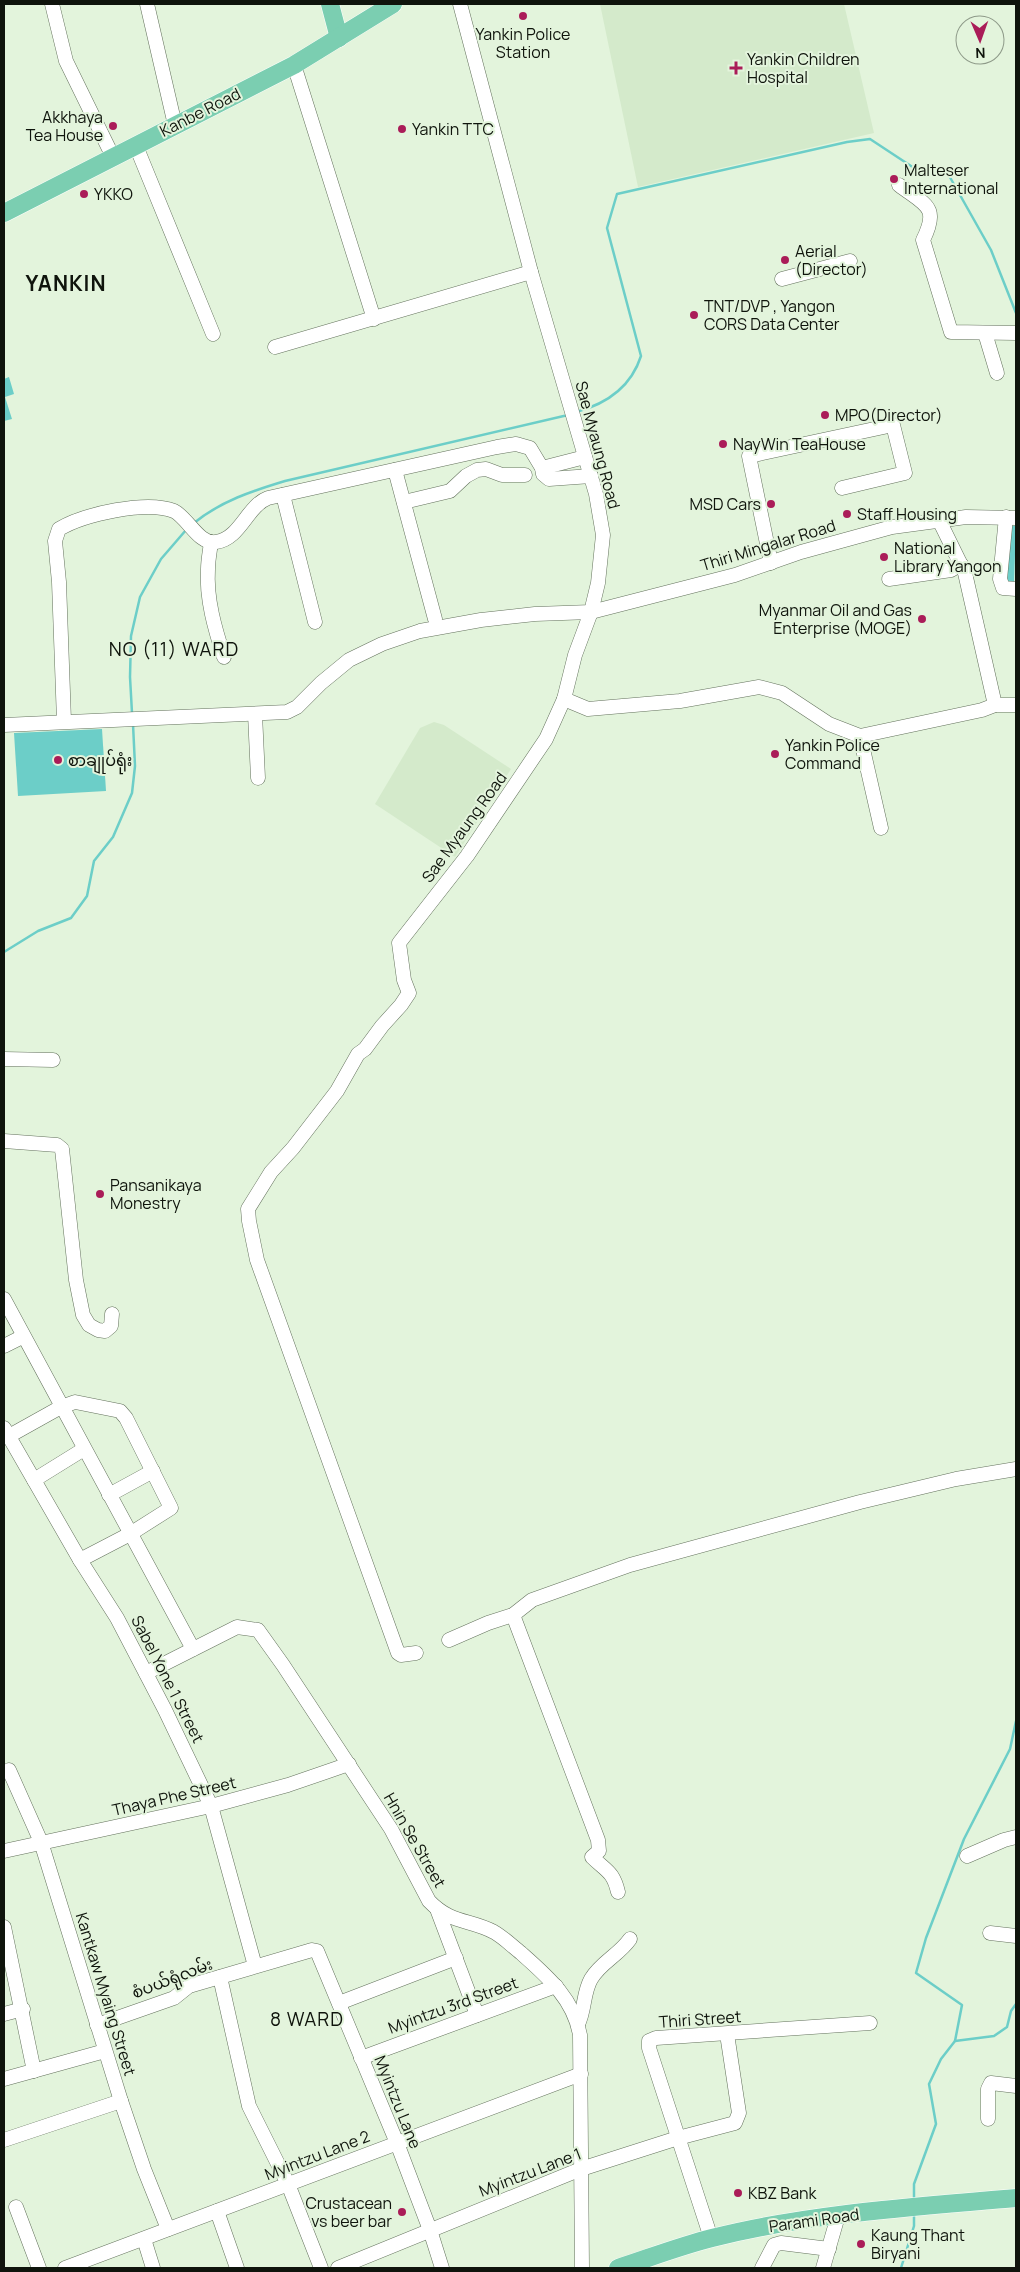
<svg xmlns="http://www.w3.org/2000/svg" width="1020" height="2272" viewBox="0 0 1020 2272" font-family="Manrope,'Noto Sans Myanmar',sans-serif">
<rect width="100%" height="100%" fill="#e3f4dc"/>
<g fill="#d4eacb">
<polygon points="600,4 844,4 874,133 638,187"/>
<polygon points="434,722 444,725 511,769 455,857 375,804 420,728"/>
</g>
<g fill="#6ccec8">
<polygon points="9,377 14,394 5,397 12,419 4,421 4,379"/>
<polygon points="1010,525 1016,526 1014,584 1004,583"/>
<polygon points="102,729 106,791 18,796 14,733"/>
</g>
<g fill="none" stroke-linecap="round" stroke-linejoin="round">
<g stroke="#6ccec8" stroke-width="2.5">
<path d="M576,412C606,404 631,387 641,356L607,228L617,194L847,142L870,139L914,168L947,172L991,250L1016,313"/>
<path d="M194,523C221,501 252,491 285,481L568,415"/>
<polyline points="132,713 130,677 131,636 140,597 161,559 186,530"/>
<polyline points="4,952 38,931 71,918 87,896 94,861 113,837 132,793 135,766 133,724"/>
<polyline points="955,2041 962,2005 916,1973 926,1938 964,1839 1010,1749 1016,1721"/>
<polyline points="914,2201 914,2184 936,2124 929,2084 941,2059 955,2041 994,2036 1007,2027 1011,2011 1016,2004"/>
<polyline points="901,2268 914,2226 914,2214"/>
</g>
<g stroke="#64725d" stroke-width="15">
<g id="minor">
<polyline points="52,4 66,61 113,157"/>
<polyline points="147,4 175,125"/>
<polyline points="294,65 374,319"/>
<polyline points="136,146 213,334"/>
<path d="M899,185C925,205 940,206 923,240L951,332L1016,333"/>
<polyline points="782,279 850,261"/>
<polyline points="985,333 997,373"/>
<polyline points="275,347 531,272"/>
<polyline points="542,468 585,457"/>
<polyline points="395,470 435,619"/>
<polyline points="283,495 315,622"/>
<polyline points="404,502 450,491 466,476 477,470 486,469 502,475 525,475"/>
<polyline points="1006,517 1000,579 1003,588 1016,589"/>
<polyline points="939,520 965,573 995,705"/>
<path d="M211,542C210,551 208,560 208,569C206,599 215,629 224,657"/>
<polyline points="771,563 749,456 893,425 905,473 842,488"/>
<polyline points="889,579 951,570 961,564"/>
<polyline points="564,699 588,709 680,701 759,687 782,693 829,724 860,736 881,828"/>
<polyline points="255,714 258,778"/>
<path d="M64,721L59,582L55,541L59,529C84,514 147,500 174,511C188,518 199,545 216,542C240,539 247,506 268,498L497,447L516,444L530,448L542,468L543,474L549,479L591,476"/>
<polyline points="4,725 287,712 297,707 321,683 349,660 382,644 420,631 481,620 535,614 591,612 735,575 801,552 892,527 966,517 1016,518"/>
<polyline points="860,736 982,710 995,705 1016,705"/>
<polyline points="4,1059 53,1060"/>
<polyline points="4,1141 57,1145 62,1149 76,1280 83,1315 89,1325 98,1330 105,1331 111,1326 112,1314"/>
<polyline points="4,1299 193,1649"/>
<polyline points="4,1346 22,1337"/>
<polyline points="4,1428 80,1560 117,1618 165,1710 211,1806 255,1966"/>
<polyline points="9,1436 61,1407 75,1402 120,1411 126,1418 171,1508 130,1534 80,1560"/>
<polyline points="34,1480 84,1449"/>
<polyline points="109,1495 153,1471"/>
<path d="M513,1615L598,1840L599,1851L592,1857C606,1871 613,1871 618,1892"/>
<polyline points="449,1640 488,1623 513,1615 532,1600 630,1565 860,1502 956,1479 1016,1469"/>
<polyline points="416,1653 401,1655 398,1653 257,1260 249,1221 248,1209 271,1172 293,1148 337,1091 358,1054 365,1049 382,1026 401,1005 409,993 404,980 399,943 467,856 546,739 564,699 575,655 591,612 598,583 603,535 596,494 531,272 460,4"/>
<path d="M146,1673L237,1627L258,1630L283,1665L391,1829L429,1901C451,1924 469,1919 494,1932C503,1937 512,1946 521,1953C547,1976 574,1999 580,2035L582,2268"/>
<polyline points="9,1770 41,1842 121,2101 144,2169 168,2229"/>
<polyline points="4,1851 211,1806 288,1785 349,1764"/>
<polyline points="967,1856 1004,1840 1016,1837"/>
<polyline points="437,1909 477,2015"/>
<polyline points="4,1927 34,2071"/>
<polyline points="990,1933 1016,1936"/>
<polyline points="220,1977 249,2106 288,2184 321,2268"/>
<polyline points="339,2003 456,1958"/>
<polyline points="4,2014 23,2009"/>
<path d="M578,2024C585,2010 583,1993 591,1979C601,1962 619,1955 630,1939"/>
<polyline points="97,2025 174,1998 189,1986 312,1950 317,1951 397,2143 430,2230 442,2268"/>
<polyline points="361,2058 556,1986"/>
<polyline points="4,2079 105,2051"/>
<polyline points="988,2119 988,2089 991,2083 1016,2086"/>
<polyline points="4,2140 121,2101"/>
<polyline points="16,2207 39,2268"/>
<polyline points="217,2211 237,2268"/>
<polyline points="711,2238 649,2048 649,2041 656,2038 870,2023"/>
<polyline points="144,2239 153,2268"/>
<polyline points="65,2268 581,2074"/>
<polyline points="338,2268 581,2169 678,2138 735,2123 739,2113 727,2034"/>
<polyline points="762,2268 774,2245 781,2243 829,2249"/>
<polyline points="823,2268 838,2216"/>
</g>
</g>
<g stroke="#fff" stroke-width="19">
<g id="major">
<polyline points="330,4 339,38"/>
<polyline points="4,213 294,65 393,4"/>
<path d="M618,2268C649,2258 680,2246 712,2238C811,2213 915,2207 1016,2198"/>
</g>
</g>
<use href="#minor" stroke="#fff" stroke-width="14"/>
<use href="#major" stroke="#7bceb1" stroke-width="18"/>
</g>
<g fill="#aa1c58" stroke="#e3f4dc" stroke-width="2">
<circle cx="523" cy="16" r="5"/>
<path d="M733.5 60.5h5v5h5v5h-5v5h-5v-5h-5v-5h5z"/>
<circle cx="113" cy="126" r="5"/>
<circle cx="402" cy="129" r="5"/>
<circle cx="894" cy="179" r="5"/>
<circle cx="84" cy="194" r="5"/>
<circle cx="785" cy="260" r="5"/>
<circle cx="694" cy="315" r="5"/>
<circle cx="825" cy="415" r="5"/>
<circle cx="723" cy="444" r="5"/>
<circle cx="771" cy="504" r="5"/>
<circle cx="847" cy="514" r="5"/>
<circle cx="884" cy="557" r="5"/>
<circle cx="922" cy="619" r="5"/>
<circle cx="775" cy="754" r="5"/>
<circle cx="58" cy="760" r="5"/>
<circle cx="100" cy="1194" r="5"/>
<circle cx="738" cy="2193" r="5"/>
<circle cx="402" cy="2212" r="5"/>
<circle cx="861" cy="2244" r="5"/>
</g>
<g text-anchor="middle" stroke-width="4" stroke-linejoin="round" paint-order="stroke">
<g font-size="16" fill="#0f140c" stroke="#e3f4dc" text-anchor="start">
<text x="523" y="40" text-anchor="middle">Yankin Police<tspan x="523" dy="18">Station</tspan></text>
<text x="747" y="65">Yankin Children<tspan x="747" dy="18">Hospital</tspan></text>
<text x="103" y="123" text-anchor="end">Akkhaya<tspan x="103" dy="18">Tea House</tspan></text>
<text x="412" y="135">Yankin TTC</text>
<text x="904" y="176">Malteser<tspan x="904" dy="18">International</tspan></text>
<text x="94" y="200">YKKO</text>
<text x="795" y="257">Aerial<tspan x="795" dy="18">(Director)</tspan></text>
<text x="704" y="312">TNT/DVP , Yangon<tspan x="704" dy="18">CORS Data Center</tspan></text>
<text x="835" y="421">MPO(Director)</text>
<text x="733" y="450">NayWin TeaHouse</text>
<text x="761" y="510" text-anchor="end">MSD Cars</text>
<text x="857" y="520">Staff Housing</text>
<text x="894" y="554">National<tspan x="894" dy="18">Library Yangon</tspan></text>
<text x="912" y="616" text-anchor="end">Myanmar Oil and Gas<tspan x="912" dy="18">Enterprise (MOGE)</tspan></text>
<text x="785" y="751">Yankin Police<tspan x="785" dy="18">Command</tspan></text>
<text x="68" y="766">စာချုပ်ရုံး</text>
<text x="110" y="1191">Pansanikaya<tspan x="110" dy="18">Monestry</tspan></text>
<text x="748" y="2199">KBZ Bank</text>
<text x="392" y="2209" text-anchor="end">Crustacean<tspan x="392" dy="18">vs beer bar</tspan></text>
<text x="871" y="2241">Kaung Thant<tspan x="871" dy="18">Biryani</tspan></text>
</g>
<g font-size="16" fill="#0f140c" stroke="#e3f4dc">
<text transform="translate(200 112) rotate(-27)" y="6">Kanbe Road</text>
<text transform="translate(598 445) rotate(75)" y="6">Sae Myaung Road</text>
<text transform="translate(768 545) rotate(-17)" y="6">Thiri Mingalar Road</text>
<text transform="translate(464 827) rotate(-54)" y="6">Sae Myaung Road</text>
<text transform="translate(168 1679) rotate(63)" y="6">Sabel Yone 1 Street</text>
<text transform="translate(174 1796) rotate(-13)" y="6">Thaya Phe Street</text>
<text transform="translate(415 1840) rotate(60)" y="6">Hnin Se Street</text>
<text transform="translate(172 1978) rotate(-21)" y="6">စံပယ်ရုံလမ်း</text>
<text transform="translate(106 1994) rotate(73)" y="6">Kantkaw Myaing Street</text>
<text transform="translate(453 2005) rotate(-20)" y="6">Myintzu 3rd Street</text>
<text transform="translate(700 2019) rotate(-4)" y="6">Thiri Street</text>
<text transform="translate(398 2102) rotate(68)" y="6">Myintzu Lane</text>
<text transform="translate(317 2155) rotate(-21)" y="6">Myintzu Lane 2</text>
<text transform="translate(530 2172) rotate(-21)" y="6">Myintzu Lane 1</text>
<text transform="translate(814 2220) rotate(-8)" y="6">Parami Road</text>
</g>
<g font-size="19" letter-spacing="1" fill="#0f140c" stroke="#e3f4dc">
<text x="174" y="656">NO (11) WARD</text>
<text x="307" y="2026">8 WARD</text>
</g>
<g font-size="21" font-weight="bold" letter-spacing="1" fill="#0f140c" stroke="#e3f4dc">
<text x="66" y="291">YANKIN</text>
</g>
</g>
<rect width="1020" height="2272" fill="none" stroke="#0f140c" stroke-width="10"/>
<g transform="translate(980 40) rotate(178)"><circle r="24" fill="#e3f4dc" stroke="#8e9a89"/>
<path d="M0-4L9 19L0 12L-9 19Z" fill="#aa1c58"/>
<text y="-8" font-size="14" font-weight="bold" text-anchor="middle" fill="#0f140c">N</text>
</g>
</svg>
